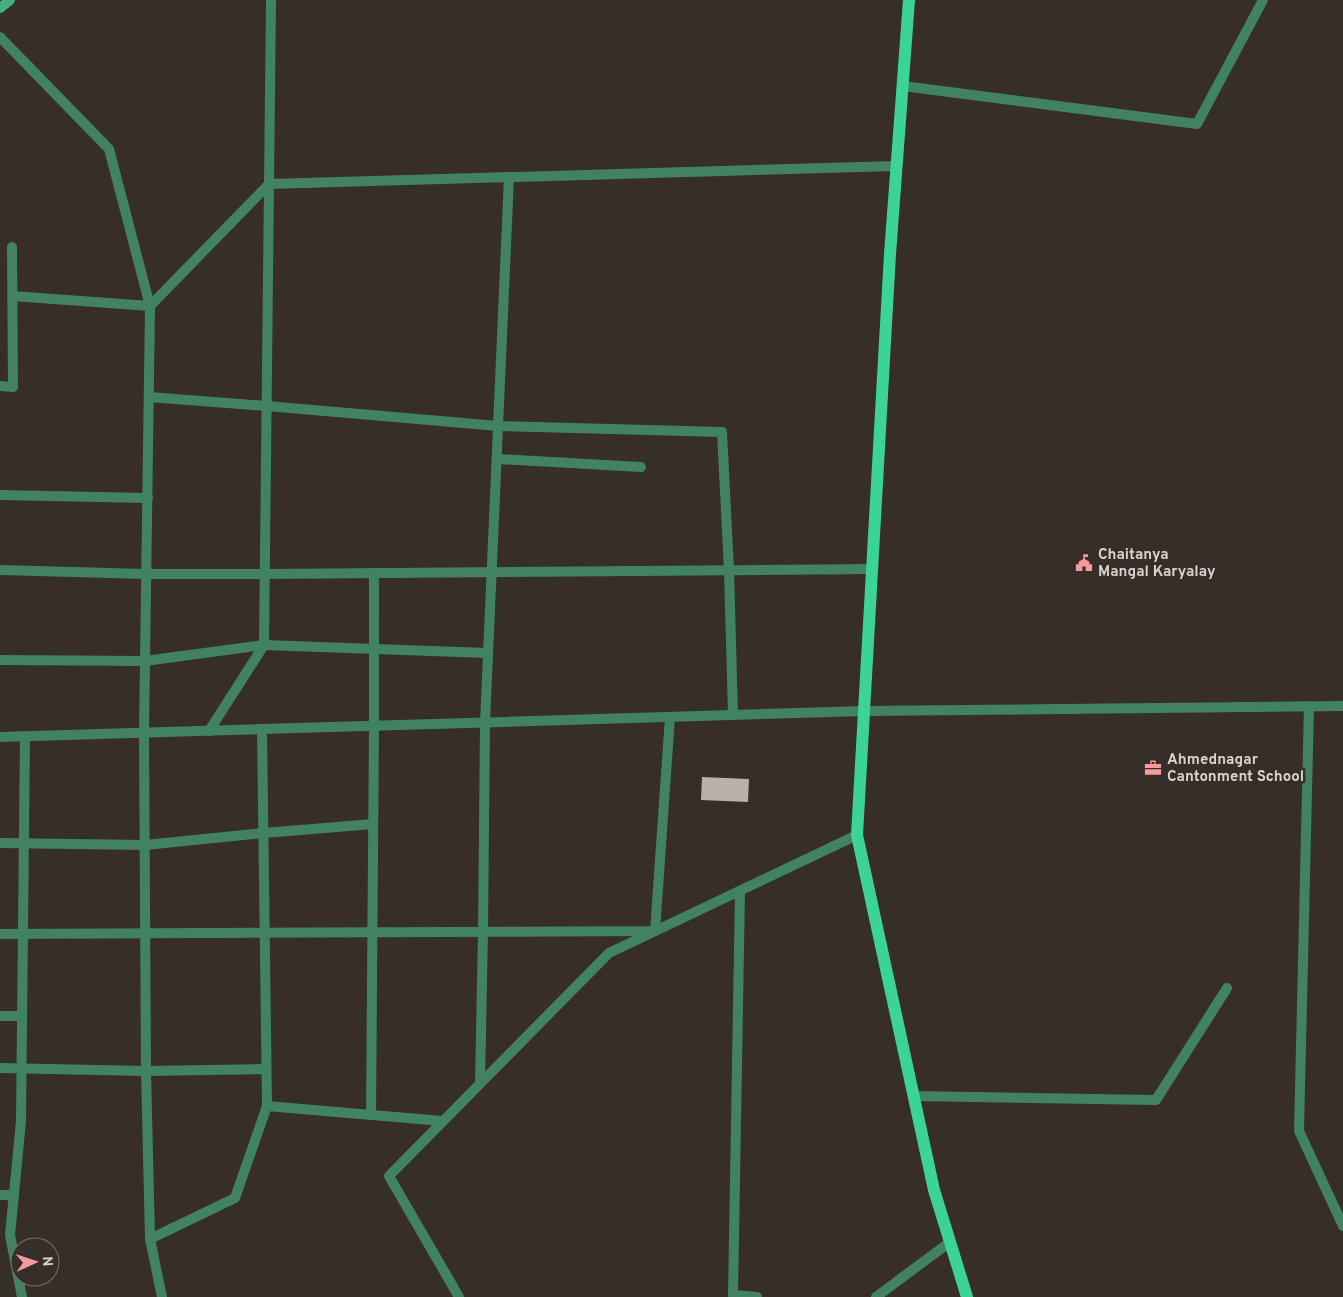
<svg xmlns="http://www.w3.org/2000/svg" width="1343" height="1297" viewBox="0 0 1343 1297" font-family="Overpass,sans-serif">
<rect width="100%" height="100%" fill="#372d29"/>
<polygon fill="#bcb0aa" points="702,777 749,779 748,802 701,800"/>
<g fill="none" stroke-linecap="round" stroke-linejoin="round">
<g stroke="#428264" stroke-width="10">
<polyline points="0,37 109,149 150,306 144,733 146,1071 150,1239 162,1297"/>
<polyline points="903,86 1197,124 1263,0"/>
<polyline points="12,296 150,306 269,184 897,166"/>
<polyline points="0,386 13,387 12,247"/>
<polyline points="149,397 267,406 498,426 722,432 729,570 733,715"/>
<polyline points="497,459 641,467"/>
<polyline points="0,495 148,498"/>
<polyline points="0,570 146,574 265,574 872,569"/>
<polyline points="0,660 145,661 264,645 487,653"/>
<polyline points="1309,706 1299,1131 1343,1226"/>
<polyline points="262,729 267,1106 442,1121"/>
<polyline points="209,731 264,645 271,0"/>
<polyline points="0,737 864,711 1343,706"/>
<polyline points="0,843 145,845 264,833 373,824"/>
<polyline points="740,891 733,1295 757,1297"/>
<polyline points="0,934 655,931 670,717"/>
<polyline points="0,1016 22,1016"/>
<polyline points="0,1068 146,1071 266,1069"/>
<polyline points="480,1083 483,932 485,723 509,177"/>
<polyline points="913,1096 1156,1100 1227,988"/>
<polyline points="371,1115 374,726 374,573"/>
<polyline points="0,1195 14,1195"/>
<polyline points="150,1239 235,1198 267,1106"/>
<polyline points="22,1297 10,1235 21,1121 25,736"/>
<polyline points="459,1297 389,1176 609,953 857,835"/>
<polyline points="876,1297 950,1242"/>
</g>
<polyline stroke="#42b081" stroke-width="10" points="0,8 10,0"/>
<polyline stroke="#3bd397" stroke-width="12" points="909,0 890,254 857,835 934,1190 967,1297"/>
</g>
<defs>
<g id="civic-bare" transform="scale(1.35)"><path d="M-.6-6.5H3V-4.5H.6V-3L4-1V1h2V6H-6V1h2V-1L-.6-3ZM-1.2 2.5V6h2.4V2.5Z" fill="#f59b9d" stroke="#372d29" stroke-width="2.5" paint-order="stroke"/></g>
<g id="office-bare" transform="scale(1.35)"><path d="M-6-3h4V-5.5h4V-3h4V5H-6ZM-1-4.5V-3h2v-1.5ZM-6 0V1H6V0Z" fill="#f59b9d" stroke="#372d29" stroke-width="2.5" paint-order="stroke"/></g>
</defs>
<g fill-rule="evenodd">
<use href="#civic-bare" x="1084" y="563"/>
<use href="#office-bare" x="1153" y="768"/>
</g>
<g text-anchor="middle" stroke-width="5" stroke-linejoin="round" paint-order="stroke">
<g font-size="15" font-weight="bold" fill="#d9d3cf" stroke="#372d29" text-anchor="start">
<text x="1098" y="559">Chaitanya<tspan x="1098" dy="17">Mangal Karyalay</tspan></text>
<text x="1167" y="764">Ahmednagar<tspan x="1167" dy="17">Cantonment School</tspan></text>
</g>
</g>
<g transform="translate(35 1262) rotate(87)"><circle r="24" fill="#372d29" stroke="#786f6b"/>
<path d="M0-4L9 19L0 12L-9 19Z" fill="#f59b9d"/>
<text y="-8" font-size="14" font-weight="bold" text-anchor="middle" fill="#d9d3cf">N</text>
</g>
</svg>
